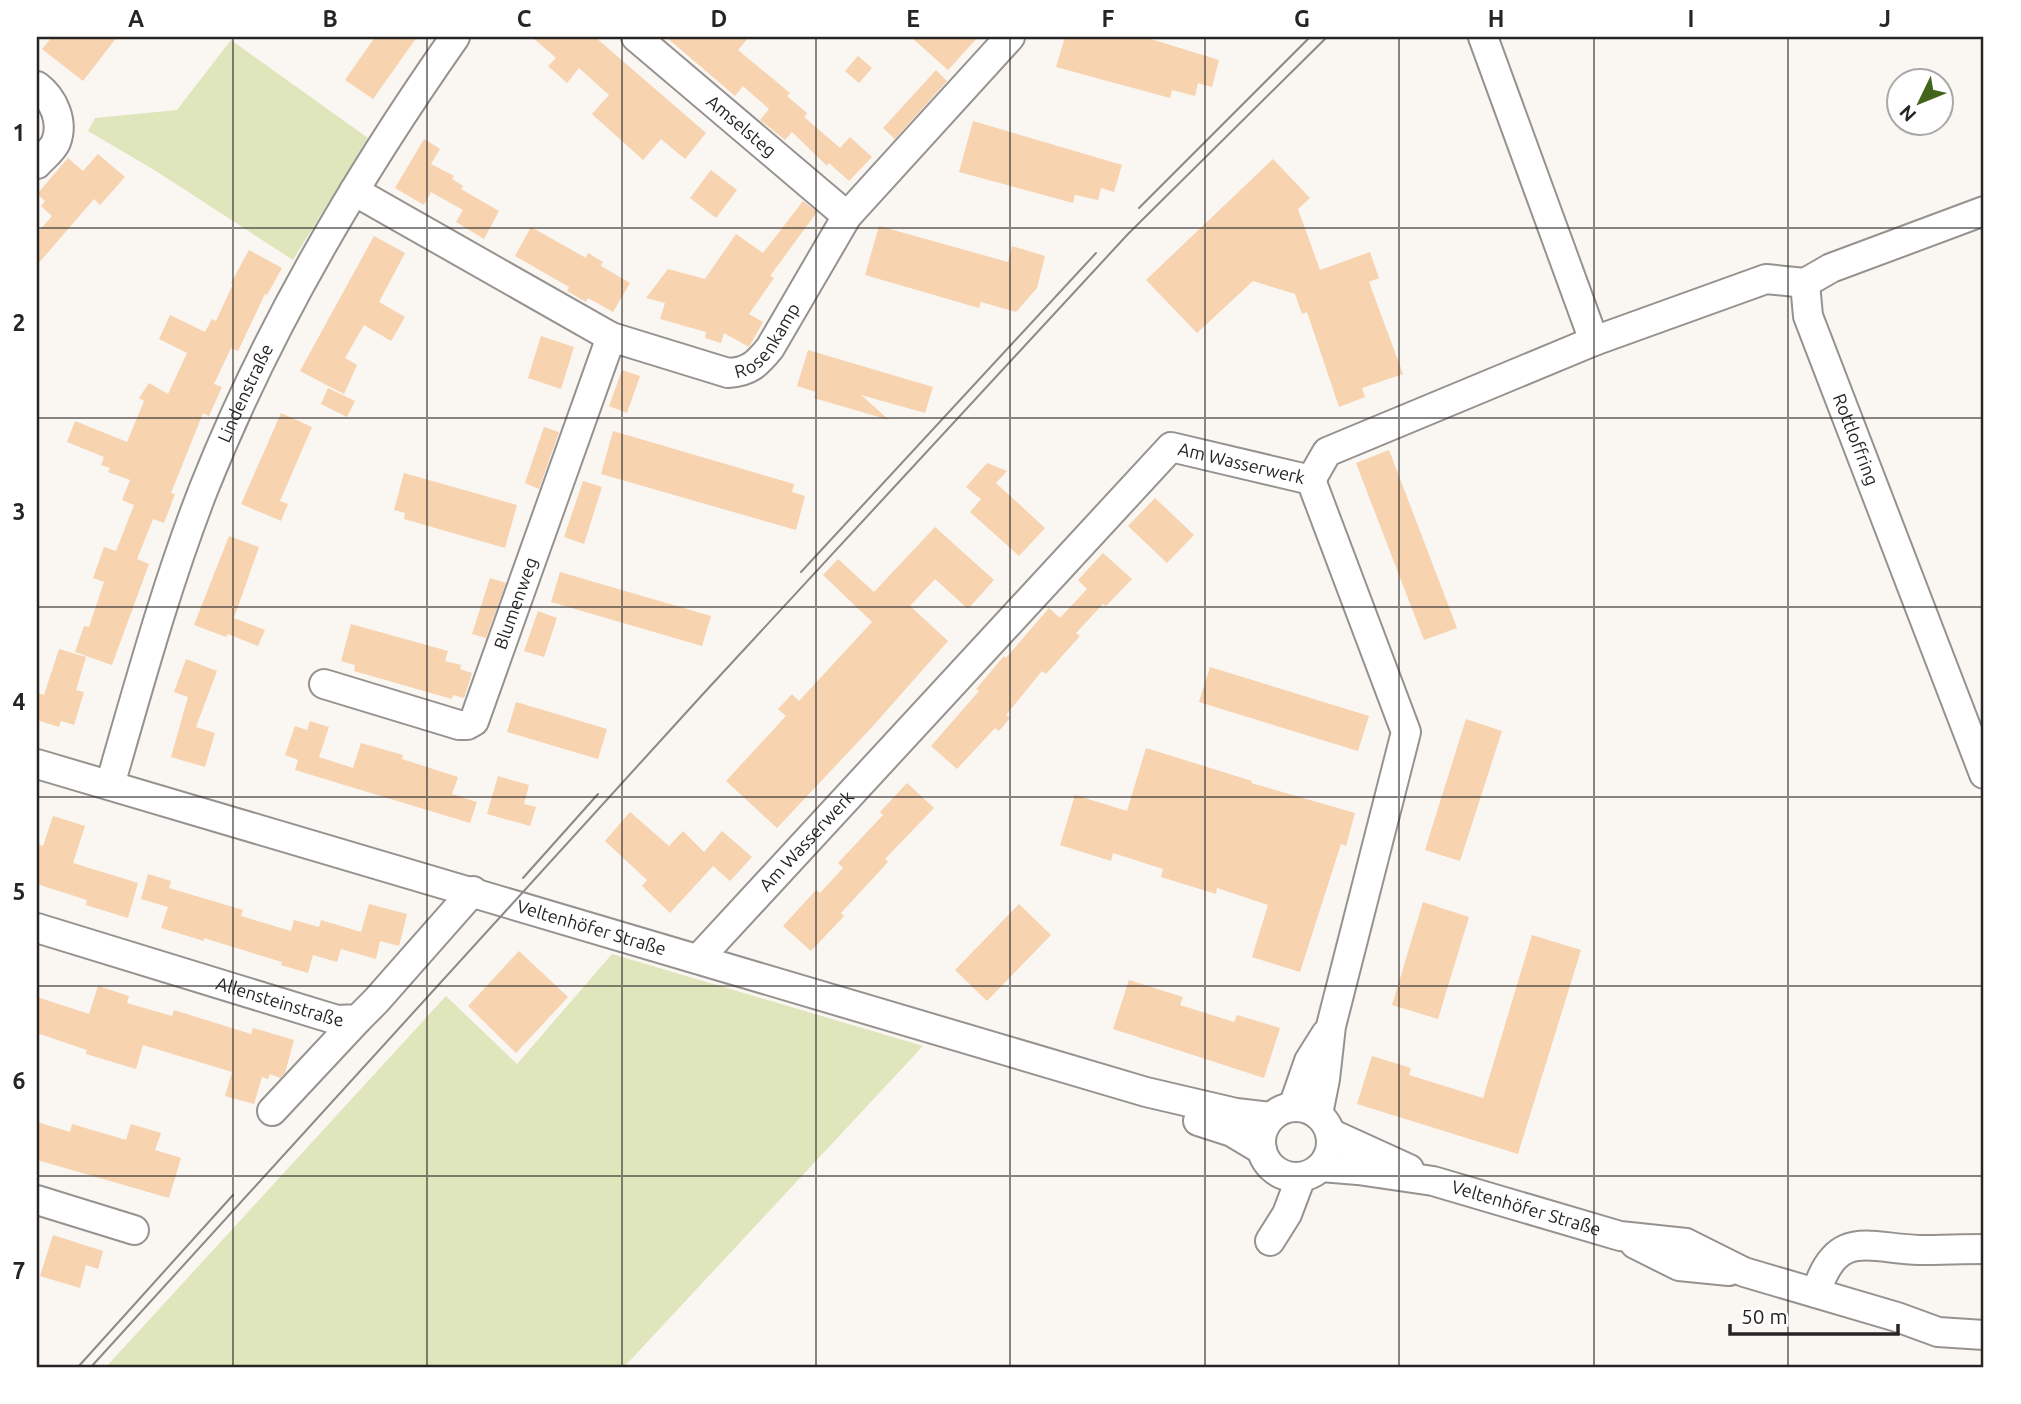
<svg xmlns="http://www.w3.org/2000/svg" width="2021" height="1404" viewBox="0 0 2021 1404" font-family="Ubuntu,sans-serif">
<rect width="100%" height="100%" fill="#faf6f2"/>
<g fill="#dfe6bc">
<polygon points="231,40 368,138 293,260 156,171 88,131 95,118 177,110"/>
<polygon points="612,954 923,1046 624,1367 106,1367 446,996 517,1064"/>
</g>
<g fill="#f7d3b0">
<polygon points="52,37 117,37 83,81 42,49"/>
<polygon points="375,37 417,37 373,99 345,80"/>
<polygon points="532,37 595,37 706,133 685,159 661,139 643,160 592,114 609,95 579,68 567,83 548,66 556,58"/>
<polygon points="666,37 749,37 738,50 790,93 787,96 807,113 804,117 840,148 850,137 872,157 849,181 829,163 827,166 792,132 785,140 760,120 769,109 743,86 735,96"/>
<polygon points="911,37 978,37 948,70"/>
<polygon points="1065,37 1144,37 1219,60 1212,87 1198,83 1195,96 1172,90 1170,98 1056,67"/>
<polygon points="858,56 872,68 859,83 845,71"/>
<polygon points="936,70 947,81 895,139 883,128"/>
<polygon points="973,121 1122,165 1114,192 1101,188 1098,200 1075,195 1073,203 959,172"/>
<polygon points="424,139 440,149 431,164 454,176 452,179 463,186 461,189 499,211 484,239 456,222 463,210 431,192 424,205 395,188"/>
<polygon points="98,154 125,177 100,205 94,199 37,265 37,233 52,216 41,206 45,201 37,194 68,158 83,171"/>
<polygon points="1273,159 1310,198 1298,209 1320,270 1370,252 1379,278 1369,282 1403,374 1362,388 1365,397 1339,407 1307,312 1302,314 1295,294 1253,281 1197,333 1146,280"/>
<polygon points="711,170 737,190 716,218 690,198"/>
<polygon points="803,201 817,212 770,276 774,278 749,314 763,322 749,347 724,333 721,343 705,338 706,332 660,319 665,303 646,298 668,269 705,279 736,234 763,253"/>
<polygon points="879,226 1008,262 1012,246 1045,256 1037,288 1016,312 981,302 979,308 865,275"/>
<polygon points="531,227 586,258 588,253 603,262 601,266 630,283 613,312 588,298 586,302 567,291 569,287 515,256"/>
<polygon points="374,236 405,253 379,302 405,317 391,341 364,325 345,358 357,365 344,394 300,371"/>
<polygon points="249,250 282,268 267,295 265,294 238,351 231,348 214,384 222,387 209,416 203,413 171,493 175,494 164,523 153,519 137,559 149,564 112,665 75,652 84,626 89,627 104,582 93,578 104,547 116,551 134,505 122,500 130,480 108,472 110,468 101,465 104,457 67,442 75,421 127,442 144,401 139,398 149,383 168,394 187,353 159,339 170,315 205,332 212,319 216,321 233,284 231,283"/>
<polygon points="541,336 574,347 561,389 528,378"/>
<polygon points="808,350 933,387 925,413 861,395 889,420 814,398 816,392 797,386"/>
<polygon points="622,370 640,376 627,413 609,406"/>
<polygon points="328,388 355,401 347,417 321,404"/>
<polygon points="281,413 312,427 280,501 288,504 281,521 241,504"/>
<polygon points="544,427 559,432 539,489 525,483"/>
<polygon points="613,431 794,484 792,492 805,496 796,530 601,474"/>
<polygon points="1389,450 1457,628 1424,640 1356,463"/>
<polygon points="987,463 1007,471 996,483 1045,528 1019,556 970,512 981,499 966,487"/>
<polygon points="404,473 517,505 505,548 404,519 405,513 394,510"/>
<polygon points="583,481 602,487 584,544 564,537"/>
<polygon points="1155,498 1194,535 1167,563 1128,526"/>
<polygon points="935,527 994,580 968,609 935,579 910,606 948,641 873,726 777,828 726,781 786,716 778,709 792,694 799,701 872,622 823,575 838,559 874,592"/>
<polygon points="229,536 259,547 234,618 265,630 258,646 228,634 226,637 194,625"/>
<polygon points="1103,553 1132,579 1106,606 1103,604 1076,633 1080,636 1046,674 1042,671 1006,715 1010,718 999,731 995,728 957,769 931,746 979,691 976,689 1004,656 1006,658 1049,608 1060,618 1087,589 1078,580"/>
<polygon points="560,572 711,616 702,646 551,602"/>
<polygon points="490,578 506,583 486,638 472,634"/>
<polygon points="538,611 557,618 544,657 524,651"/>
<polygon points="351,624 448,651 445,661 461,665 460,669 472,673 464,698 453,695 452,699 354,671 355,665 341,661"/>
<polygon points="59,649 86,657 76,690 84,692 74,725 61,721 59,727 37,720 37,693 44,695"/>
<polygon points="186,659 217,671 196,727 215,733 205,767 171,757 188,697 174,692"/>
<polygon points="1210,667 1369,716 1358,751 1199,702"/>
<polygon points="516,702 607,729 598,759 507,732"/>
<polygon points="1466,719 1502,731 1460,861 1425,850"/>
<polygon points="310,721 329,727 319,757 353,768 361,743 403,755 402,759 458,777 452,794 477,802 470,823 295,770 298,760 285,755 295,726 307,730"/>
<polygon points="1146,748 1252,781 1251,783 1355,813 1346,846 1341,844 1300,972 1252,957 1268,905 1217,888 1216,894 1161,877 1163,869 1113,853 1111,861 1060,845 1075,795 1127,811"/>
<polygon points="498,776 529,785 524,804 536,807 530,826 487,814"/>
<polygon points="907,783 934,808 885,859 888,862 841,913 844,916 811,951 783,926 816,890 820,893 843,868 838,863 883,815 880,812"/>
<polygon points="630,812 669,846 683,831 704,852 722,831 752,857 730,881 713,866 670,913 642,886 647,880 605,841"/>
<polygon points="53,816 85,826 73,863 138,883 128,918 86,905 87,900 37,884 37,844 43,846"/>
<polygon points="148,874 171,881 169,888 243,910 241,916 291,931 294,920 319,927 321,920 361,932 369,904 407,914 399,946 380,941 376,959 341,949 337,962 313,955 308,973 281,965 282,962 204,938 204,941 161,928 168,907 141,899"/>
<polygon points="1423,902 1469,917 1438,1019 1392,1005"/>
<polygon points="1019,904 1051,935 987,1001 955,970"/>
<polygon points="1532,935 1581,950 1518,1154 1357,1104 1372,1056 1411,1068 1409,1075 1483,1098"/>
<polygon points="519,951 568,997 516,1053 468,1006"/>
<polygon points="1129,980 1183,997 1180,1005 1234,1022 1237,1015 1280,1028 1264,1078 1113,1029"/>
<polygon points="98,986 129,996 127,1003 172,1016 174,1010 251,1034 253,1028 294,1040 285,1073 280,1078 270,1074 268,1079 262,1077 254,1104 225,1096 232,1072 143,1045 136,1069 86,1054 87,1050 37,1033 37,997 89,1014"/>
<polygon points="37,1122 70,1132 72,1124 126,1140 131,1124 161,1133 155,1150 181,1158 169,1198 37,1160"/>
<polygon points="53,1235 103,1251 98,1269 86,1265 80,1288 40,1276"/>
</g>
<g fill="none" stroke-linecap="round" stroke-linejoin="round">
<g stroke="#96928f" stroke-width="32">
<g id="minor">
<path id="s1" d="M636,37L847,216"/>
<polyline points="1483,37 1594,341"/>
<path d="M37,86C53,98 64,121 56,142C53,150 42,158 37,164"/>
<path id="s2" d="M354,191L611,337L728,373C749,372 757,364 770,348L847,216L1010,37"/>
<path id="s3" d="M1984,211L1831,268L1805,283L1808,316L1984,774"/>
<polyline points="1311,480 1327,452 1594,341 1766,279 1805,283"/>
<path id="s4" d="M324,684L459,725H467L474,721L611,337"/>
<path id="s5" d="M37,764L1146,1092L1236,1113L1271,1117"/>
<path id="s6" d="M110,785C139,685 166,585 204,488C268,327 356,178 455,37"/>
<path id="s7" d="M37,928L337,1020L358,1019L376,1001L473,891"/>
<path id="s8" d="M699,958L1171,447L1311,480L1406,732L1331,1026L1325,1079L1318,1114"/>
<circle cx="1296" cy="1142" r="35"/>
<polyline points="1293,1107 1309,1061 1326,1034"/>
<polyline points="272,1111 358,1019"/>
<polyline points="1198,1121 1232,1132 1262,1150"/>
<polyline points="1330,1133 1409,1169"/>
<path id="s9" d="M1321,1167L1358,1170L1433,1181L1620,1236L1686,1243L1744,1272L1897,1317L1938,1332L1984,1335"/>
<polyline points="37,1200 134,1230"/>
<polyline points="1270,1241 1287,1214 1301,1177"/>
<polyline points="1635,1244 1679,1266 1729,1271"/>
<path d="M1816,1293C1836,1228 1867,1248 1919,1250C1941,1250 1963,1249 1984,1249"/>
</g>
</g>
<use href="#minor" stroke="#fff" stroke-width="28"/>
<g stroke="#8b8885" stroke-width="2">
<polyline points="1139,208 1310,37"/>
<polyline points="801,572 1096,253"/>
<polyline points="523,878 598,794"/>
<polyline points="78,1367 233,1195"/>
<polyline points="91,1367 703,694 1128,234 1327,37"/>
</g>
</g>
<path fill="none" stroke="#272524" stroke-width="2" stroke-opacity="0.55" d="M233,37V1367M427,37V1367M622,37V1367M816,37V1367M1010,37V1367M1205,37V1367M1399,37V1367M1594,37V1367M1788,37V1367M37,228H1984M37,418H1984M37,607H1984M37,797H1984M37,986H1984M37,1176H1984"/>
<g text-anchor="middle" stroke-width="6" stroke-linejoin="round" paint-order="stroke">
<g font-size="18" fill="#272524" stroke="#fff">
<text dy="6" stroke="none"><textPath href="#s1" startOffset="138">Amselsteg</textPath></text>
<text dy="6" stroke="none"><textPath href="#s2" startOffset="472">Rosenkamp</textPath></text>
<text dy="6" stroke="none"><textPath href="#s6" startOffset="415">Lindenstraße</textPath></text>
<text dy="6" stroke="none"><textPath href="#s3" startOffset="359">Rottloffring</textPath></text>
<text dy="6" stroke="none"><textPath href="#s8" startOffset="768">Am Wasserwerk</textPath></text>
<text dy="6" stroke="none"><textPath href="#s4" startOffset="282">Blumenweg</textPath></text>
<text dy="6" stroke="none"><textPath href="#s8" startOffset="159">Am Wasserwerk</textPath></text>
<text dy="6" stroke="none"><textPath href="#s5" startOffset="578">Veltenhöfer Straße</textPath></text>
<text dy="6" stroke="none"><textPath href="#s7" startOffset="254">Allensteinstraße</textPath></text>
<text dy="6" stroke="none"><textPath href="#s9" startOffset="210">Veltenhöfer Straße</textPath></text>
</g>
</g>
<rect width="2021" height="1404" fill="none" stroke="#ffffff" stroke-width="77"/>
<g transform="translate(1920 102) rotate(227)"><circle r="33" fill="#ffffff" stroke="#a9a8a7" stroke-width="2"/>
<path d="M0-5L12 26L0 18L-12 26Z" fill="#42641b"/>
<text y="-10" font-size="19" font-weight="bold" text-anchor="middle" fill="#272524">N</text>
</g>
<path d="M1730 1324v10h168v-10" fill="none" stroke="#272524" stroke-width="3.5"/>
<text x="1741" y="1324" font-size="21" fill="#272524" stroke="#ffffff" stroke-width="5" paint-order="stroke">50 m</text>
<rect x="38" y="38" width="1944" height="1328" fill="none" stroke="#272524" stroke-width="2.5"/>
<g font-size="23" text-anchor="middle" font-weight="bold" fill="#272524">
<text x="136" y="27">A</text>
<text x="330" y="27">B</text>
<text x="524" y="27">C</text>
<text x="719" y="27">D</text>
<text x="913" y="27">E</text>
<text x="1108" y="27">F</text>
<text x="1302" y="27">G</text>
<text x="1496" y="27">H</text>
<text x="1691" y="27">I</text>
<text x="1885" y="27">J</text>
<text x="19" y="141">1</text>
<text x="19" y="331">2</text>
<text x="19" y="520">3</text>
<text x="19" y="710">4</text>
<text x="19" y="900">5</text>
<text x="19" y="1089">6</text>
<text x="19" y="1279">7</text>
</g>
</svg>
